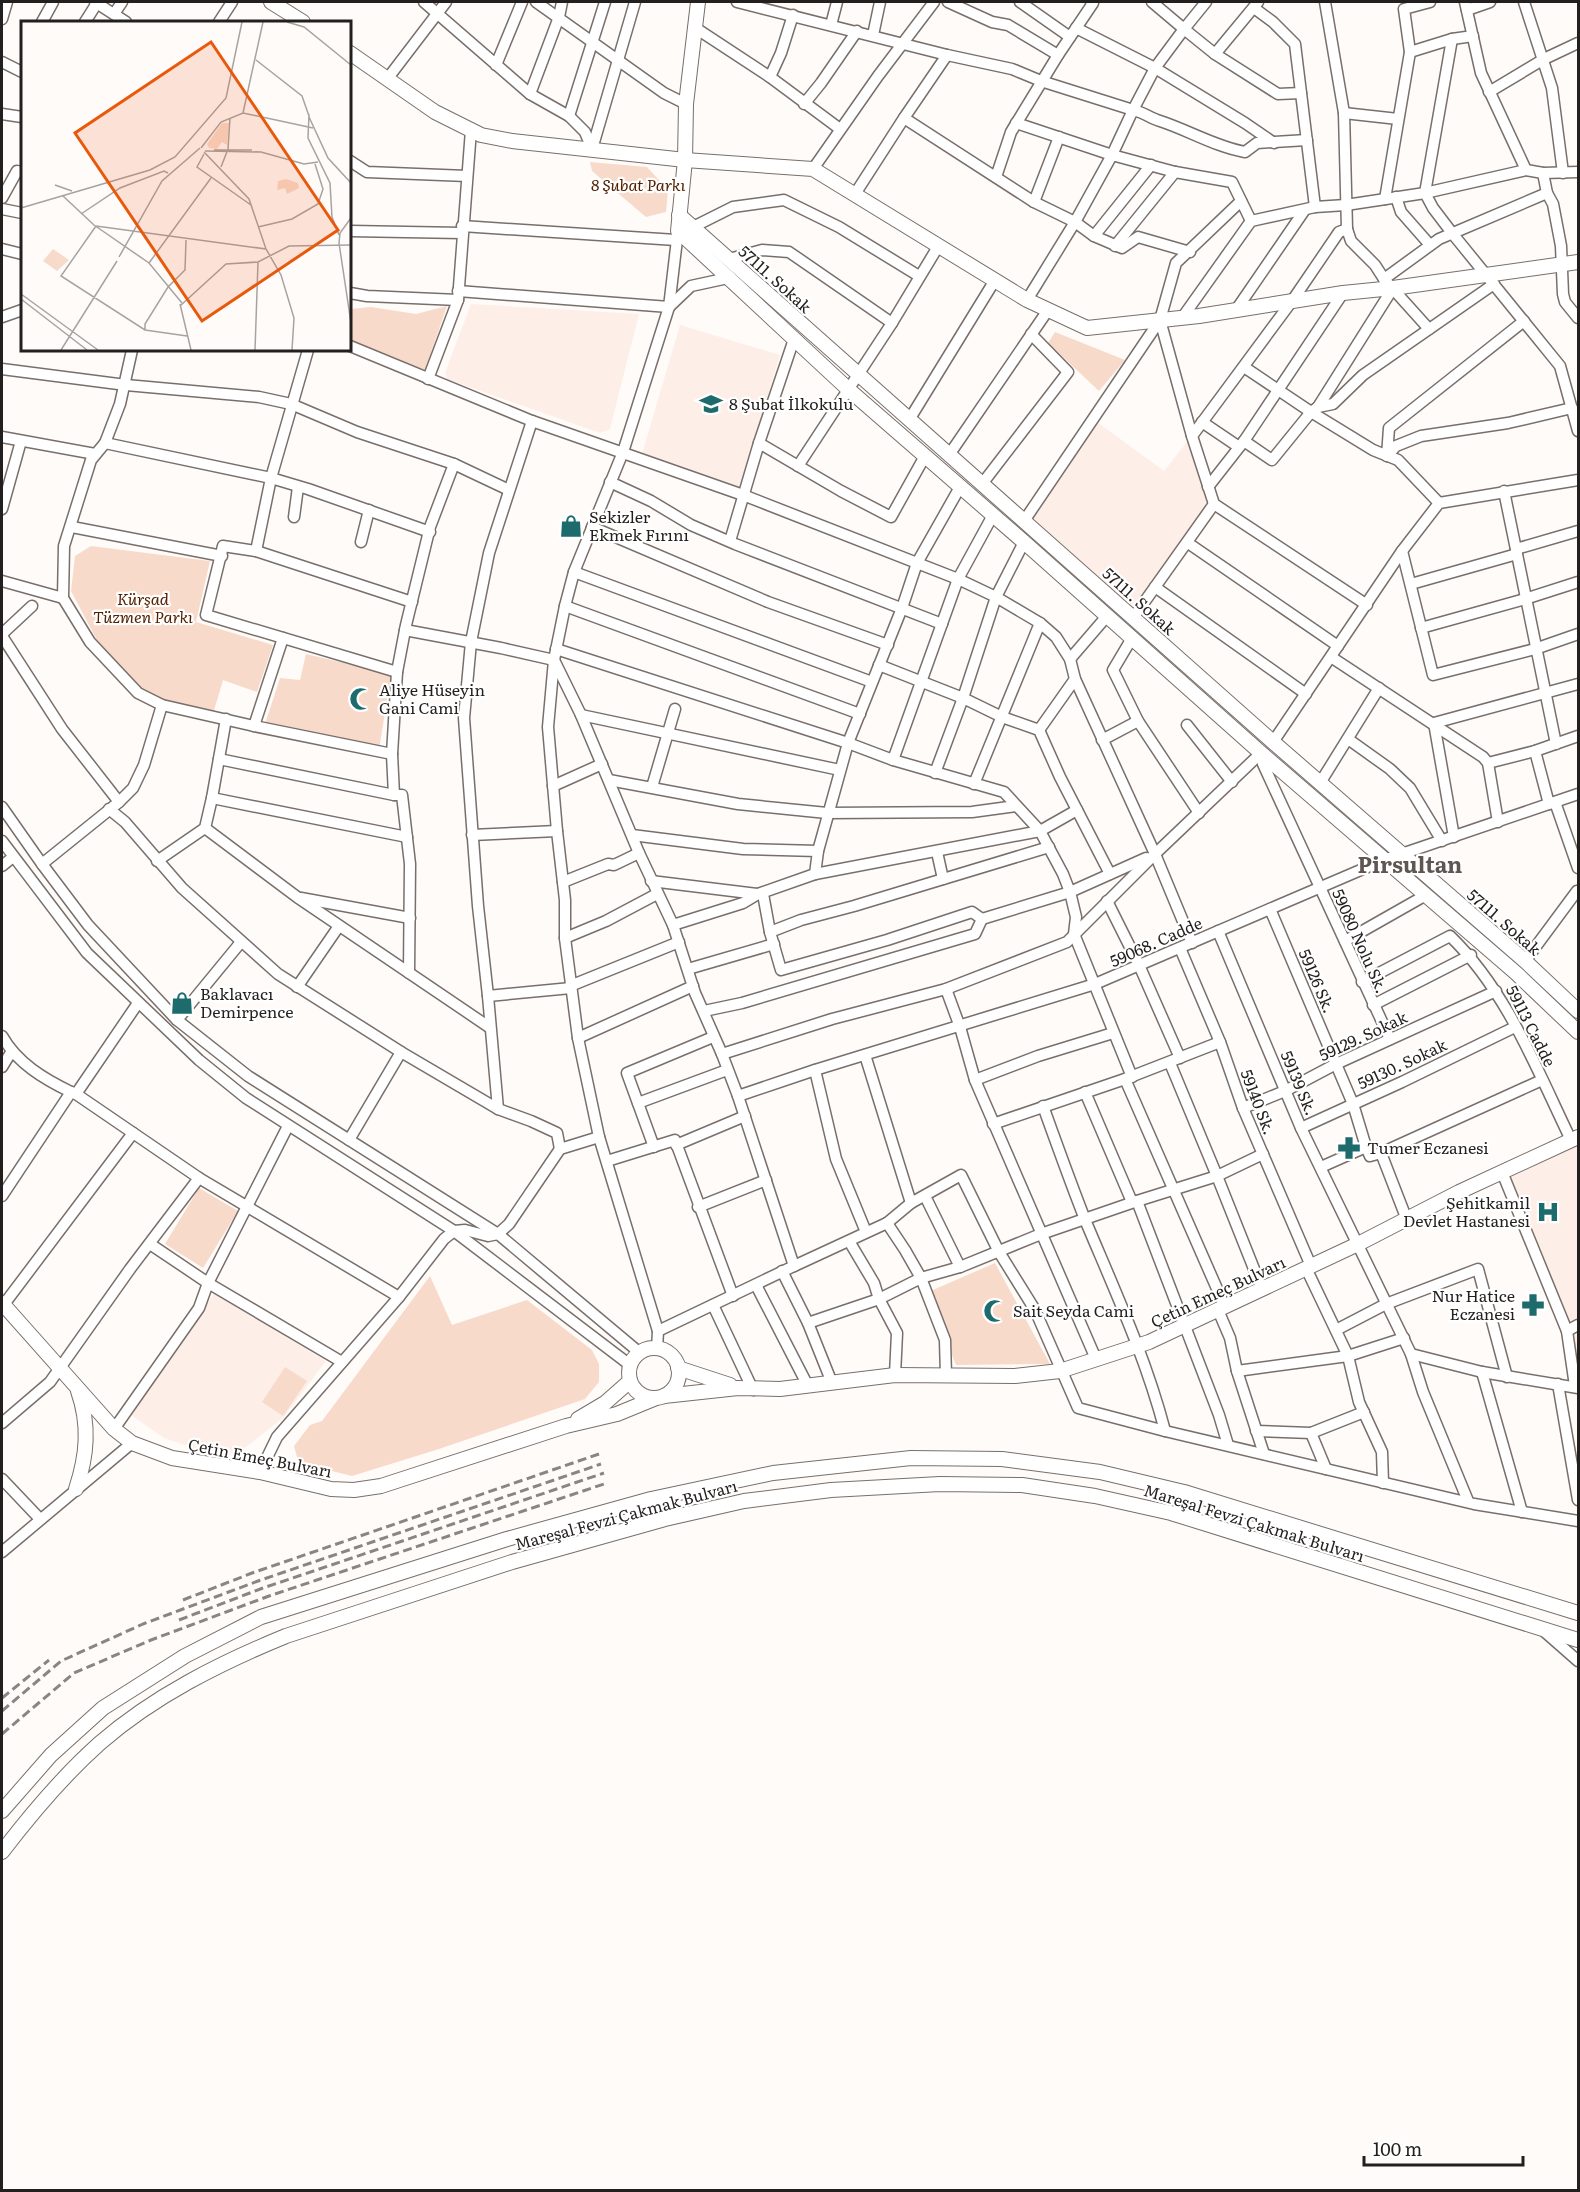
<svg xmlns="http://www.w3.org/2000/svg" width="1580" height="2192" viewBox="0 0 1580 2192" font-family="Literata,serif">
<rect width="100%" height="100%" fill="#fffbf9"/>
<g fill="#fdeee7">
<polygon points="471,304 639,314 610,429 600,433 447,379 445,373"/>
<polygon points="680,325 780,355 740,487 642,454"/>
<polygon points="1093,419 1164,471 1192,436 1214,504 1133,618 1024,521"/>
<polygon points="1578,1137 1578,1388 1567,1330 1502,1172"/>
<polygon points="214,1294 326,1361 283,1418 237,1454 194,1448 164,1438 131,1415"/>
</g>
<g fill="#f8daca">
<polygon points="590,162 647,167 668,190 666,212 646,217 592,171"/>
<polygon points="447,306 425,370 350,343 350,309 371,307 416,314"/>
<polygon points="1055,332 1125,360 1099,391 1048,343"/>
<polygon points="91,546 210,561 196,622 273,645 257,692 223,680 213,714 167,703 142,689 100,646 71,591 75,556"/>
<polygon points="306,654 391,674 379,750 264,727 280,678 300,680"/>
<polygon points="199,1188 238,1211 203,1268 165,1244"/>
<polygon points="995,1263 1050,1364 956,1365 926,1293"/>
<polygon points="430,1276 452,1325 527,1300 592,1350 599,1364 599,1382 585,1399 439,1449 352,1476 303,1464 297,1457 294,1446 310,1425 322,1421"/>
<polygon points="285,1367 307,1381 283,1416 262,1402"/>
</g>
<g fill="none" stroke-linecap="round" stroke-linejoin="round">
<g stroke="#786f6a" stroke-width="13">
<g id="minor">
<polyline points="95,2 126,22"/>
<polyline points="424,2 530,94 569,116 585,132 592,149"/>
<polyline points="536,2 664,93 686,104"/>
<polyline points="737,2 947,55 1012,69 1041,81 1133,110 1155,68 1184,29 1215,54 1278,94 1301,93"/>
<polyline points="948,2 992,22 1008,25 1058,55"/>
<polyline points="1020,2 1070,37"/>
<polyline points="1152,2 1184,29 1206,2"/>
<polyline points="1465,2 1481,73 1526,170"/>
<polyline points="1524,2 1552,88 1563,173"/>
<polyline points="1254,8 1273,22 1295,44 1315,207"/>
<polyline points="1467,10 1490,2"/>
<polyline points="114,14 122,2"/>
<polyline points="2,19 7,2"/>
<polyline points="42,22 53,2"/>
<polyline points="85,22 97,3"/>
<polyline points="219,22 232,2"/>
<polyline points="831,25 837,2"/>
<polyline points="694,27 770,77 840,129"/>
<polyline points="1076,28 1155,68 1245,123 1274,143"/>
<polyline points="873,35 880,2"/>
<polyline points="1452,39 1425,193 1433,208 1452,233 1560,366 1578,431"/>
<polyline points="1410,52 1452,39 1473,36"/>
<polyline points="1215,54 1258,2"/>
<polyline points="2,62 22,72"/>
<polyline points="496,65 522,2"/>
<polyline points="770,77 781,53 793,15"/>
<polyline points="388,78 446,2"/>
<polyline points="1489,92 1544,59 1578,43"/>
<polyline points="530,94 559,17 562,2"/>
<polyline points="804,104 821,83 857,31"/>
<polyline points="1344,113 1398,119"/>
<polyline points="2,114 22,117"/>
<polyline points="569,116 605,2"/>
<polyline points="904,118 1034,202 1075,222 1094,236 1122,248 1138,237 1190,252"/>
<path d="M1016,123L1112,155L1133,110C1143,112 1150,118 1160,121C1188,130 1216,147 1245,152L1257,143L1307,140"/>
<polyline points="592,149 635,2"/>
<polyline points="350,161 367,172 467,176"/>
<polyline points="813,169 878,76 934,2"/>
<polyline points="1543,173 1547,193 1553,204 1561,246 1563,294 1565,302 1578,318"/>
<polyline points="996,177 1011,132 1058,55 1093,3 1091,2"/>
<polyline points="855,194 904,118 947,55"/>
<polyline points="1396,197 1401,212 1430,245"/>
<polyline points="2,198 17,171 22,172"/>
<polyline points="1385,199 1410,52 1404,9 1430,2"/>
<polyline points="1034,202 1059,137"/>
<polyline points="2,209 22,213"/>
<polyline points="462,226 676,240"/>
<polyline points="693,227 733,207 784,200 839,227 919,276"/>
<polyline points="1347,229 1351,241 1375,265 1384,279 1429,329"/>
<polyline points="350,231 462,233"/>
<polyline points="1094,236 1151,165"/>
<polyline points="1115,246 1175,172"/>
<polyline points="2,249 22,254"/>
<polyline points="729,259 762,250 789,252 892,323"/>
<polyline points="1384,279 1439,239 1547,193"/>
<polyline points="458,291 669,307 691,286 728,278"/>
<polyline points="350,293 367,296 458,300"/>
<polyline points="1027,300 1075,222 1112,155 1175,172 1232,182 1251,221 1315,207 1346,205 1425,193 1526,170 1543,173 1578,172"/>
<polyline points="1236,310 1304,211"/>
<polyline points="2,317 22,310"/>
<polyline points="1182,318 1251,221"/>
<polyline points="1160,320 1192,436 1214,504 1367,605"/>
<polyline points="350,346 532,421 743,495 958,579 996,597 1040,623 1056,637 1070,659 1075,679 1155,854 1192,943"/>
<polyline points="132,350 120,404 105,443 91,460 64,546 63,598 90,642 138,693 162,705 254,726 392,754"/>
<polyline points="1244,367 1311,412 1373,450 1398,460 1439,503"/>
<polyline points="2,369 126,385 259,397 291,404 357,432 454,464 509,490"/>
<polyline points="428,379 458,300 471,130"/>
<polyline points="1318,407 1393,288"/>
<polyline points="909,420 995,280"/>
<polyline points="1202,422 1239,447"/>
<polyline points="1192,436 1292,301 1339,232 1347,229 1344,113 1325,2"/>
<polyline points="2,437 95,454"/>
<polyline points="1244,441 1272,460 1311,412 1318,407 1333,404 1363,375 1494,284"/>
<polyline points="105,443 271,478 308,489 430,532"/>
<polyline points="759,443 841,491 891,517 925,456"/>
<polyline points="949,455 1048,310"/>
<polyline points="1387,456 1389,428 1524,321"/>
<polyline points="1387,456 1396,446 1421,436 1508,423 1572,408"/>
<polyline points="798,466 892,323 939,245"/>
<polyline points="610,482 651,501 691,525 735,544 942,624"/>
<polyline points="982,484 1068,372 1031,334"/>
<polyline points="1208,487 1244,441 1343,293"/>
<polyline points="1504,491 1556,744"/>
<polyline points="2,509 21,441"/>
<polyline points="294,517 298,487"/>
<polyline points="1024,521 1160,320 1176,263 1241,201"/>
<polyline points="72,527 222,556"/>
<polyline points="592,527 768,602 888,645"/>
<polyline points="730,541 759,443 794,339"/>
<polyline points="361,542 369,510"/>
<polyline points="1188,543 1338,646"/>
<polyline points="1516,549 1578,531"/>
<polyline points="256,551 271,478 308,350"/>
<polyline points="1402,551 1433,675 1535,649 1578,634"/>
<polyline points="574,572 872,682"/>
<polyline points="2,581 63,598"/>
<polyline points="1411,584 1517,554"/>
<polyline points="1155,587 1306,694"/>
<polyline points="565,606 860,714"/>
<polyline points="1133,618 1214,504"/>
<polyline points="1421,628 1525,599 1578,582"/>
<polyline points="405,630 501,648 554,660 581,715 639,853 673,925 695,993 722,1054 738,1096 794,1266 658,1331"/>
<polyline points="2,634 32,606"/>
<polyline points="2,636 62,729 119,802"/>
<polyline points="1132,638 1113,670 1138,721 1199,813"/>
<polyline points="556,649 848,743 893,760 1004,792 1040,831 1063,874 1070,892 1076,917 1074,934 1132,1077"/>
<polyline points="1331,657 1483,757 1488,763 1498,822"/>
<polyline points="1070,659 1107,616"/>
<polyline points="879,665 963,698 1002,717 1039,730 1060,777 1110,874"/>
<polyline points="397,672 206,615 223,546 256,551 412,602"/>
<polyline points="581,715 840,770"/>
<polyline points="1187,725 1232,782"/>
<polyline points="254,726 283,638"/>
<polyline points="1039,730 1075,679"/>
<polyline points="1348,739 1390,769 1410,788 1442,841"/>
<polyline points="1102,740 1138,721"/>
<polyline points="1273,742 1402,551 1439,503 1578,480"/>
<polyline points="1535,751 1549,804"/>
<polyline points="1261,753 1263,764 1390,1039"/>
<polyline points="219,759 394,795"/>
<polyline points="893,760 958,579 993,515"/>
<polyline points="1488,763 1535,751 1578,736"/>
<polyline points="935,773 963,698 996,597 1024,542"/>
<polyline points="609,780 738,804 827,813 972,812 1016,806"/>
<polyline points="1320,783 1379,688"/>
<polyline points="974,784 1040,623"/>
<polyline points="553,786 602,764"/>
<polyline points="652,787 675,709"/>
<polyline points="212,798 407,837"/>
<polyline points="1555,802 1578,868"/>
<polyline points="2,807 42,864 88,925 177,1020 248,1076 498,1234 640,1353"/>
<polyline points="109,809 125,822 182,888 278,974 401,1052 498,1109 531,1121 557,1133 560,1149"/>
<polyline points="205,828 297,897 489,1027"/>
<polyline points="472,835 557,831"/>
<polyline points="632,835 743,849 818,851"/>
<polyline points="1454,837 1434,723 1578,684"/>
<polyline points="2,841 87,953 199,1060 246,1098 454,1231 630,1365"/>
<polyline points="937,852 943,879"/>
<polyline points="157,861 205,828 212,798 226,719"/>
<polyline points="42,864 119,802 133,788 144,765 162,705"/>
<polyline points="2,866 13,857"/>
<polyline points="815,874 1040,831 1077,810"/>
<polyline points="651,881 757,894"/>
<polyline points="563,882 608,864 614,865 639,853"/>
<polyline points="763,894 770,932 781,970 887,940 972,912 982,919"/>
<polyline points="301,898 410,918"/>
<polyline points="1107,901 1139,965 1180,1058"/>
<polyline points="1270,909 1353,1104 1366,1147 1370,1156 1381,1153 1542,1080"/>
<polyline points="982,919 1070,892 1146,858"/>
<polyline points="673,925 743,903 758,894 815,874 818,851 848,743 902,608 917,563 960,487"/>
<polyline points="1218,931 1301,1128 1411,1354 1423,1392 1468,1501"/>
<polyline points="770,932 801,920 854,906 1049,847"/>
<polyline points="565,938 606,921 657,894"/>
<polyline points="1345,941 1426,895"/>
<polyline points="1180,948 1220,1042 1243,1108 1311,1266"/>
<polyline points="1525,961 1577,891"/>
<polyline points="688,969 774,944"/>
<polyline points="409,973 410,864 402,795 394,795 392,754 397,672 406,625 430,527 454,464"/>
<path d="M1362,982L1450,936C1507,991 1537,1070 1571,1140"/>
<polyline points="570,986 679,942"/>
<polyline points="297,987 339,926"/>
<polyline points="946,989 960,1027 975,1080 1096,1359"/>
<polyline points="488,996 571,988"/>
<polyline points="1373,1005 1471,955"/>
<polyline points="704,1011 742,1003 975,934 982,919"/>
<polyline points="177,1020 241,942"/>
<path d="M2,1036C17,1063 44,1079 71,1092"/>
<polyline points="578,1038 693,986"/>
<polyline points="722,1054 832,1019 946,989 1067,942 1155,854 1261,753"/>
<polyline points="865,1055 911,1203"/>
<polyline points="1170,1063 1217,1176 1262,1289"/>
<polyline points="2,1067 10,1054"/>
<polyline points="815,1070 836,1159 866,1232"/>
<polyline points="1125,1079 1225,1307"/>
<polyline points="975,1080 1038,1056 1113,1033"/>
<polyline points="1085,1092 1132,1202"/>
<polyline points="76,1094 138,1003"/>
<polyline points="738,1096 815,1070 1095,984 1384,860 1578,794"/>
<polyline points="638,1103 727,1070"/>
<path d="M1043,1106C1057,1145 1071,1184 1086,1222C1115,1291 1146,1358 1165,1431"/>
<polyline points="1243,1108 1285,1091 1336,1064 1496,991"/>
<polyline points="498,1109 488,996 478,906 464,718 471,642 489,553 532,421"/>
<polyline points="993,1124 1125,1079 1220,1042"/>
<polyline points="1301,1128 1402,1082 1515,1027"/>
<polyline points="349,1140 401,1052"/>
<polyline points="676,1145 745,1116"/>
<polyline points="654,1147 627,1073 713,1037"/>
<polyline points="1381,1153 1407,1220"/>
<polyline points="607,1161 675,1140 733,1296"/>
<polyline points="1321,1167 1366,1147"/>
<polyline points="1502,1172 1567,1331 1575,1386"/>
<polyline points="2,1196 71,1092 76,1094 199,1178 399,1297"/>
<polyline points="925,1196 960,1267"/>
<polyline points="1137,1201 1219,1415 1228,1445"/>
<polyline points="698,1207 766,1180"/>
<polyline points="887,1223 905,1250 921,1278 945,1340 946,1376"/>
<polyline points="849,1241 874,1283 879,1299 897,1333 895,1375"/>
<polyline points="150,1244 208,1283 342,1362"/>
<polyline points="794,1266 887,1223 911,1203 961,1175 999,1252 1035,1310 1078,1408 1165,1431 1474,1504 1578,1521"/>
<polyline points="1306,1268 1348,1356 1359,1402 1382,1452 1383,1483"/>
<polyline points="782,1271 808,1323 832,1383"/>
<polyline points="756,1285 808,1386"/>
<polyline points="713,1305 753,1390"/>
<polyline points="2,1307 133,1133"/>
<polyline points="1218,1310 1230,1338 1237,1371 1264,1454"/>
<polyline points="808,1323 879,1299 921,1278 960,1267 1041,1234 1137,1201 1217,1176 1263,1154"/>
<polyline points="1336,1330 1386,1304 1478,1269 1507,1377"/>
<polyline points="1567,1331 1578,1325"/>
<polyline points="657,1349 658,1331 599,1137 578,1038 565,938 565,900 557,831 548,727 554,660 565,606 574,572 623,452 669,307 678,231"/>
<polyline points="1411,1354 1482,1372 1578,1388"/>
<polyline points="1237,1371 1348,1356 1404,1338"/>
<polyline points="1482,1372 1522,1512"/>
<polyline points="1558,1384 1578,1500"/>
<polyline points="2,1423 50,1382 130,1269 199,1178"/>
<polyline points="114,1429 199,1308 208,1283 288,1126"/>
<polyline points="1256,1431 1311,1433"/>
<polyline points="1326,1469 1311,1433 1364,1412"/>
<polyline points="260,1472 277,1437 399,1297 444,1239 454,1231 465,1230 488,1236 498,1234 509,1224 560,1149 599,1137"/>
<polyline points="2,1479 40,1519"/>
<polyline points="2,1552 132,1443"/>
<polyline points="1545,1632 1578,1661"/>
</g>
</g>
<g stroke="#786f6a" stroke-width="16">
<g id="major">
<polyline points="271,2 303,22"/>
<polyline points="698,2 686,104 685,160 678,231 848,389 1024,542 1261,753 1516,973 1578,1032"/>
<polyline points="350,53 435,112 481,135 512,141 685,160 813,169 1027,300 1087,328 1199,316 1343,293 1393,288 1578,262"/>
<polyline points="679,215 1273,742 1525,961 1578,1011"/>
<polyline points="2,1303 114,1429 132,1443 172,1458 260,1472 331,1489 354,1490 381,1486 566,1426 617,1414 656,1398"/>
<circle cx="654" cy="1373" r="25"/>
<polyline points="678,1368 730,1385"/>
<polyline points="664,1396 738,1388 780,1389 895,1375 1015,1376 1060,1371 1149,1342 1358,1244 1459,1192 1578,1137"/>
<polyline points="578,1419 605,1403 630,1381"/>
<path d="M76,1489C87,1456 90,1425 78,1391"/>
<polyline points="2,1811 51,1755 103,1708 185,1656 261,1617 507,1539 651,1499 773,1473 911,1458 1002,1459 1100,1472 1184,1492 1578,1613"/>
<path d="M2,1852C31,1814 64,1775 100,1743C154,1696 220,1663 286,1636L512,1562L665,1519L744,1501L831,1490L940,1484L1022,1485L1095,1496L1171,1513L1578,1640"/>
</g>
</g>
<use href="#minor" stroke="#fff" stroke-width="10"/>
<use href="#major" stroke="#fff" stroke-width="14"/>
<g stroke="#898583" stroke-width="3" stroke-dasharray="9 4.5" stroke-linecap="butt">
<polyline points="183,1600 252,1573 599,1454"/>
<polyline points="179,1620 263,1588 604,1473"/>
<polyline points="2,1698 49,1660"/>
<polyline points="2,1711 61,1661 143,1624 258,1581 601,1464"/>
<polyline points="2,1734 74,1673 151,1640 269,1596 607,1483"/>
</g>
</g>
<defs>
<g id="school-bare" transform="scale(1.8)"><path d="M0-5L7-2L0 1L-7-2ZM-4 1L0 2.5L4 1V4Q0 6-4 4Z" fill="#1e6b6e" stroke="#fff" stroke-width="2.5" paint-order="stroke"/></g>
<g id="shop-bare" transform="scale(1.8)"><path d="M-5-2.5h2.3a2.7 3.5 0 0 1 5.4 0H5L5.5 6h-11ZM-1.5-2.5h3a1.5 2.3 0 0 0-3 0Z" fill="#1e6b6e" stroke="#fff" stroke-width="2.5" paint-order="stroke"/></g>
<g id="mosque-bare" transform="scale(1.8)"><path d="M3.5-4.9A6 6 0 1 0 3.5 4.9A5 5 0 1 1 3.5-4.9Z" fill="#1e6b6e" stroke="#fff" stroke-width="2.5" paint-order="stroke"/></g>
<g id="pharmacy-bare" transform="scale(1.8)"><path d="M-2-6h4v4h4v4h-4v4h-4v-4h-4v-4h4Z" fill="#1e6b6e" stroke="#fff" stroke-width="2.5" paint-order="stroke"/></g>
<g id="hospital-bare" transform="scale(1.8)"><path d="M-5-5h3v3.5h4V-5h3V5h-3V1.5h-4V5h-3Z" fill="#1e6b6e" stroke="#fff" stroke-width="2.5" paint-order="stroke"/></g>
</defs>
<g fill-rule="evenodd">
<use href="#school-bare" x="711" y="404"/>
<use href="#shop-bare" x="571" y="526"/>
<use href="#mosque-bare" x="361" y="699"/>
<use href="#shop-bare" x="182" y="1003"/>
<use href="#pharmacy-bare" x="1349" y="1148"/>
<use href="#hospital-bare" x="1548" y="1212"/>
<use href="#pharmacy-bare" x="1533" y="1305"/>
<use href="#mosque-bare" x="995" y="1311"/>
</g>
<g text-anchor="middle" stroke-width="4.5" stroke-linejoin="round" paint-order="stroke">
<g font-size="16" font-style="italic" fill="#532000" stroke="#fff">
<text x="638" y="191">8 Şubat Parkı</text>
<text x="143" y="605">Kürşad<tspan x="143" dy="18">Tüzmen Parkı</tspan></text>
</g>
<g font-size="16" fill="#231f1e" stroke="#fff">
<text transform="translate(775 279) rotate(42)" y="6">57111. Sokak</text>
<text transform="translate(1139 601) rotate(42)" y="6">57111. Sokak</text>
<text transform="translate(1504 922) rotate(41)" y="6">57111. Sokak</text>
<text transform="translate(1360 941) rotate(66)" y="6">59080 Nolu Sk.</text>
<text transform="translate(1156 942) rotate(-24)" y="6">59068. Cadde</text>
<text transform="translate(1317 981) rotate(67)" y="6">59126 Sk.</text>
<text transform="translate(1531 1026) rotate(63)" y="6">59113 Cadde</text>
<text transform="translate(1363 1036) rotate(-25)" y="6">59129. Sokak</text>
<text transform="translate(1402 1064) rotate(-25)" y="6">59130. Sokak</text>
<text transform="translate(1299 1083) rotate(67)" y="6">59139 Sk.</text>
<text transform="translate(1258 1102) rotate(69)" y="6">59140 Sk.</text>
<text transform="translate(1218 1292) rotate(-25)" y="6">Çetin Emeç Bulvarı</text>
<text transform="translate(260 1458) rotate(11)" y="6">Çetin Emeç Bulvarı</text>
<text transform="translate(626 1515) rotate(-15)" y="6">Mareşal Fevzi Çakmak Bulvarı</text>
<text transform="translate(1254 1523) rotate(17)" y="6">Mareşal Fevzi Çakmak Bulvarı</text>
</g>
<g font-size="16" fill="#231f1e" stroke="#fff" text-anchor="start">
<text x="729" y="410">8 Şubat İlkokulu</text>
<text x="589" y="523">Sekizler<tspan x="589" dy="18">Ekmek Fırını</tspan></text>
<text x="379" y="696">Aliye Hüseyin<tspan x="379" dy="18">Gani Cami</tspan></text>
<text x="200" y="1000">Baklavacı<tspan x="200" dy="18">Demirpence</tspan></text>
<text x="1367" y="1154">Tumer Eczanesi</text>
<text x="1530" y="1209" text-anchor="end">Şehitkamil<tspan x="1530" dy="18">Devlet Hastanesi</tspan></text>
<text x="1515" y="1302" text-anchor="end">Nur Hatice<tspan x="1515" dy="18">Eczanesi</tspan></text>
<text x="1013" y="1317">Sait Seyda Cami</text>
</g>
<g font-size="22" font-weight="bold" fill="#5f5652" stroke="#fff">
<text x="1410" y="873">Pirsultan</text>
</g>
</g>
<g transform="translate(21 21)">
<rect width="330" height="330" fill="#fffbf9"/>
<path d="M201,102H208L206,124L201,121L196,128L188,127L186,123ZM265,158L277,162L278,167L266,173L264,167L256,169L257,160ZM32,228L48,239L36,250L22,240Z" fill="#f8daca"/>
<path fill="none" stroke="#a7a3a1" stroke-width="1.5" d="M266,1L283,6L330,44M235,39L281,75L288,95M222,92L242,1M288,93L287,117L309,162L311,196L318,214M288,96L307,137L330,162M180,127L200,101L222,92L292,107M193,129H231M184,130L240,131L283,143L297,141M183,131L228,178L245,228M183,133L176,146L230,184M200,146L207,128L209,97M34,164L51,170M42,175L73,204L128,242L161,282M0,187L129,149L154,136L205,77L221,1M60,193L99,167L143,150L147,152M330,197L319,212L318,222L330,302M75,205L40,255L124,309L166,315M75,205L245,228L260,254L273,297L271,329M237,206L271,198L297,183L302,168L294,143M98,236L141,160L179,127M128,242L190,157M0,273L77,329M0,278L66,329M159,283L170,329M159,285L205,243L237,241L268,225L330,224M124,309V303L147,266L164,249L165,219M40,329L96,240M234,329L237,241"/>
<path fill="#e8590c" fill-opacity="0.15" stroke="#e8590c" stroke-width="3" d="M190,21L317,209L181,300L54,112Z"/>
<rect width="330" height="330" fill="none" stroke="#231f1e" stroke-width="3"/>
</g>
<rect width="1580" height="2192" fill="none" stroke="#231f1e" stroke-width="6"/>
<path d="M1364 2156v9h159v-9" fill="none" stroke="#231f1e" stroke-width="3"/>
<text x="1373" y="2156" font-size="18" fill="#231f1e" stroke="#ffffff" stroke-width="4.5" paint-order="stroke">100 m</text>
</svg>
